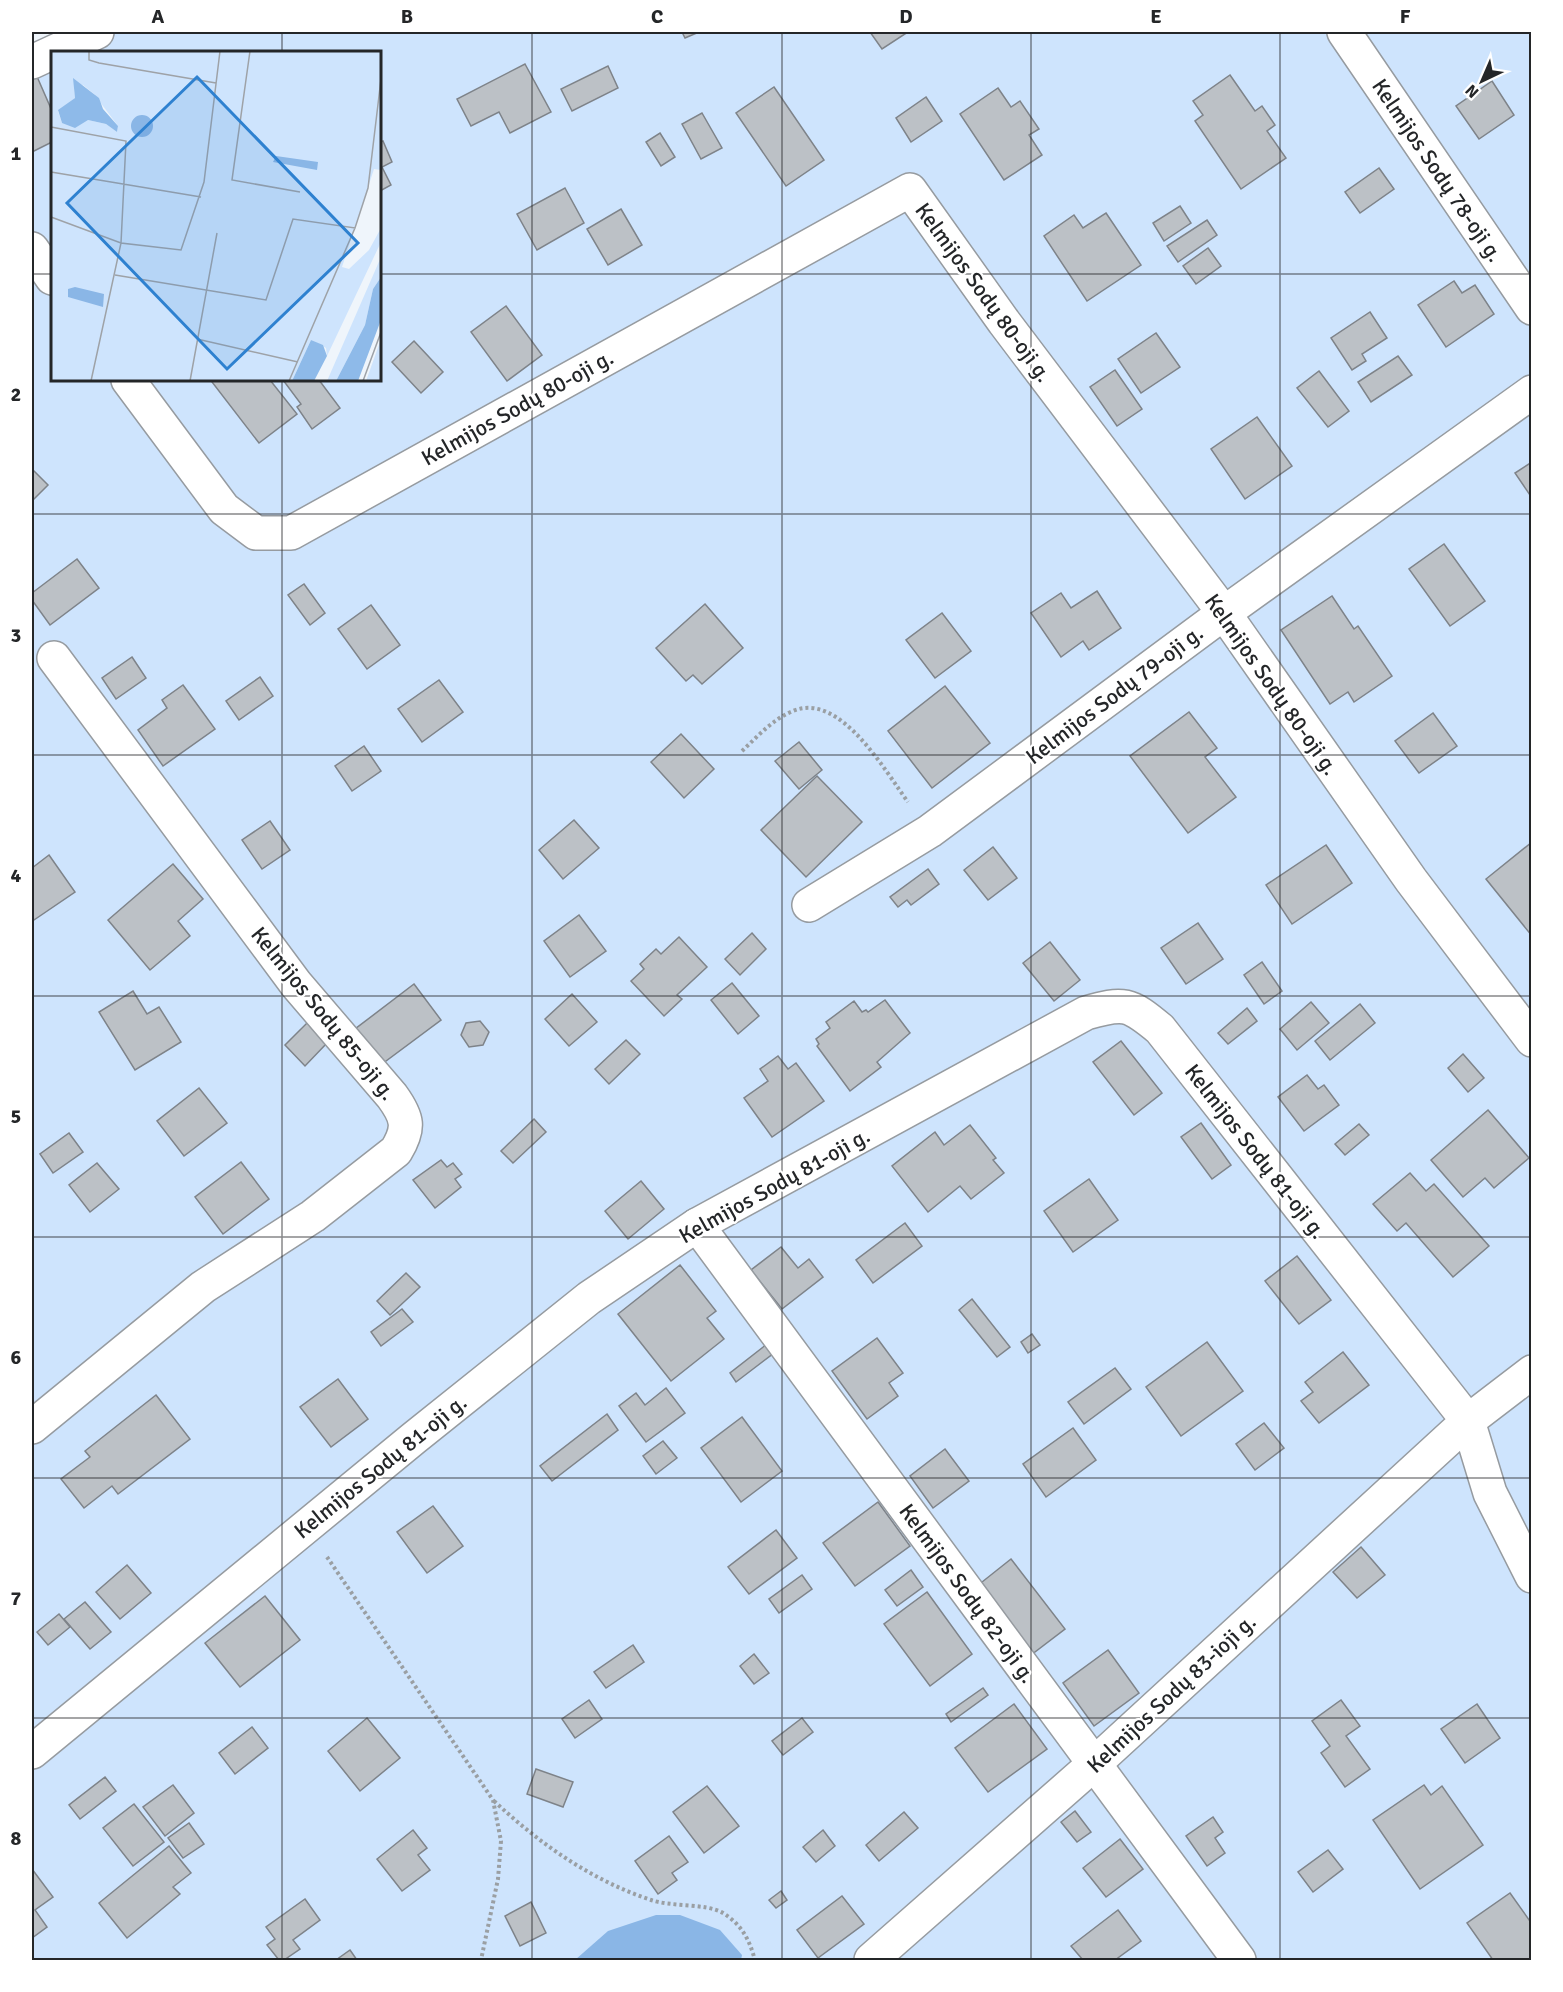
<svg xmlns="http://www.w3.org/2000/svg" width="1563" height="1992" viewBox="0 0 1563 1992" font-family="Signika,sans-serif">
<rect width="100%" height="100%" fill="#eff5fb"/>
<path fill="#cee4fd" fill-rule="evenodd" d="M61,32H1531V1960H32V46ZM52,52H380V380H52Z"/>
<polygon fill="#8ab6e6" points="656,1915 680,1915 720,1930 742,1955 741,1960 575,1960 608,1931"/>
<g fill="#bcc1c6" stroke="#7e8389" stroke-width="1.5">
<polygon points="682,32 699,32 685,38"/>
<polygon points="870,32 908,32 882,49"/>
<polygon points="525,64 551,112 510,133 499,112 471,126 457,99"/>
<polygon points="608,66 618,88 572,111 561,89"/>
<polygon points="35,72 52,111 52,142 32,152 32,74"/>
<polygon points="1230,75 1255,111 1262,106 1275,125 1267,131 1286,158 1241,189 1195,121 1203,115 1193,101"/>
<polygon points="1492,81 1514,115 1479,139 1456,106"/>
<polygon points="774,87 824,160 786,186 736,113"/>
<polygon points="998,88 1011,107 1020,101 1039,129 1029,135 1042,155 1004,180 960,114"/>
<polygon points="926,97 942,121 911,142 896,118"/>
<polygon points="702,113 722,148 701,159 682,124"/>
<polygon points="660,133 675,157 661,166 646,142"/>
<polygon points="383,141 392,162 382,167 391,185 380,191 380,142"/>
<polygon points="1379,168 1394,189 1360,213 1345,192"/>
<polygon points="565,188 584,223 537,250 517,214"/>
<polygon points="1180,206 1191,223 1164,241 1153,223"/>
<polygon points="621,209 642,245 608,265 587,229"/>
<polygon points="1106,213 1141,265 1087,301 1044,236 1074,215 1083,228"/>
<polygon points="1207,220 1217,235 1178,262 1167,246"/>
<polygon points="1208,248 1221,266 1196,284 1183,266"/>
<polygon points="1454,281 1462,293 1475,285 1494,314 1446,347 1418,305"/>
<polygon points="506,306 542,355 507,381 471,332"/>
<polygon points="1370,312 1387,338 1362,354 1366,361 1352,370 1331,338"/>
<polygon points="1156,333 1180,367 1141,393 1118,359"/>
<polygon points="414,341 443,372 421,393 392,362"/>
<polygon points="1398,356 1412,375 1371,402 1358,382"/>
<polygon points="1115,370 1142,409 1117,426 1090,387"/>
<polygon points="1319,371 1349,411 1328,427 1297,388"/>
<polygon points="215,380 270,380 297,414 259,443 212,382"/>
<polygon points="283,380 319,380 340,408 312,429 297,407 301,404"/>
<polygon points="1257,417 1292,466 1245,499 1211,449"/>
<polygon points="1532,462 1532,498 1515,473"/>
<polygon points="32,469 48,485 32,501"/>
<polygon points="1444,544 1485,601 1450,626 1409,569"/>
<polygon points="77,559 99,588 50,625 32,600 32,593"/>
<polygon points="304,584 325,613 310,625 288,595"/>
<polygon points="1097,591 1121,628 1089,650 1083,641 1061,657 1031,613 1061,593 1071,608"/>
<polygon points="1332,596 1354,629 1358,626 1392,676 1354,702 1348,692 1330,704 1281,630"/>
<polygon points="705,604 743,648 702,684 693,675 686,681 656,648"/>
<polygon points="371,605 400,645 367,669 338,629"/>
<polygon points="942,613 971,651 935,678 906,640"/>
<polygon points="132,657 146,678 116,699 102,678"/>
<polygon points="260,677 273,696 239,720 226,701"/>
<polygon points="439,680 463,712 422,742 398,709"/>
<polygon points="183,685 215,729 163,766 138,730 167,708 162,700"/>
<polygon points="945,686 990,743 932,788 888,731"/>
<polygon points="1189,712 1217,748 1205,757 1236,797 1188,833 1130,756"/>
<polygon points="1433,713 1457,746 1419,773 1395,741"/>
<polygon points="681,734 714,769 684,798 651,762"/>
<polygon points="799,742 822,770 799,789 775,761"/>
<polygon points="364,746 381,771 352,791 335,766"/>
<polygon points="817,776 862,822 806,877 761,830"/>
<polygon points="574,820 599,848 563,879 539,850"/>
<polygon points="270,821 290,850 262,869 242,840"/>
<polygon points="1532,842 1532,936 1486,879"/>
<polygon points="1326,845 1352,883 1292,924 1266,885"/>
<polygon points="993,847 1017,878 988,900 964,870"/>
<polygon points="49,855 75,892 34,920 32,916 32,868"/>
<polygon points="173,864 203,899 178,921 190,936 150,970 108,920"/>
<polygon points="928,869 939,884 911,905 907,900 898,907 890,897"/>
<polygon points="579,915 606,951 570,977 544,941"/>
<polygon points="1198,923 1223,959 1186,984 1161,948"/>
<polygon points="752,933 766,949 740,975 725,959"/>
<polygon points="679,937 707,967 677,995 682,999 664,1016 631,981 644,969 640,964 656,949 661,954"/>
<polygon points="1050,942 1080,980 1054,1001 1023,963"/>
<polygon points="1262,962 1282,991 1264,1004 1244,975"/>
<polygon points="732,983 759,1016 738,1034 711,1000"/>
<polygon points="414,984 441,1020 382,1064 355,1029"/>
<polygon points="133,991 147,1014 159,1007 181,1042 135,1070 99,1012"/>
<polygon points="572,994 597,1022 569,1046 545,1019"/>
<polygon points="885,1000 910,1033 877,1062 881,1067 850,1091 817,1046 819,1044 816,1039 830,1028 826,1022 854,1001 862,1012 866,1010 868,1012"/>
<polygon points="1311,1002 1329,1023 1297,1050 1280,1029"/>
<polygon points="1360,1004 1375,1023 1330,1060 1315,1041"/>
<polygon points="1247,1008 1257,1021 1228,1044 1218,1033"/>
<polygon points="480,1021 489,1032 483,1045 469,1047 461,1035 466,1023"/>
<polygon points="308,1022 327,1043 305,1066 285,1045"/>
<polygon points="626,1040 640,1054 609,1084 595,1069"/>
<polygon points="1121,1041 1162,1093 1134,1115 1093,1062"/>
<polygon points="1463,1054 1484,1078 1468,1092 1448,1068"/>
<polygon points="778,1056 788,1069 796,1063 824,1101 772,1137 744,1098 768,1081 760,1069"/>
<polygon points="1307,1075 1318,1089 1324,1085 1339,1105 1304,1131 1278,1097"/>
<polygon points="199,1088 227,1123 184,1156 157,1121"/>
<polygon points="1488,1110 1529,1158 1494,1188 1485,1178 1463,1197 1431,1160"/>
<polygon points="534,1119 546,1132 513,1163 501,1151"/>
<polygon points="1201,1123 1231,1165 1212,1179 1181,1137"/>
<polygon points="1359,1124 1369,1135 1345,1155 1335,1144"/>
<polygon points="970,1125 996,1158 993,1160 1004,1173 971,1199 960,1186 928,1212 892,1166 935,1132 944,1145"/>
<polygon points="69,1133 83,1152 53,1173 40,1154"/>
<polygon points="441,1160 447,1167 453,1163 462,1174 455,1179 461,1187 435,1208 413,1180"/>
<polygon points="241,1162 269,1199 223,1234 195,1197"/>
<polygon points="97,1163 119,1189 90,1212 69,1185"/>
<polygon points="1410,1173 1426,1191 1434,1184 1489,1246 1453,1277 1406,1223 1397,1231 1373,1204"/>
<polygon points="1089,1179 1118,1220 1073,1252 1044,1211"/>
<polygon points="641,1181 664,1209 628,1239 605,1211"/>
<polygon points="905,1223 922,1246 873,1283 856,1260"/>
<polygon points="781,1247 798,1268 809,1259 823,1277 782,1309 751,1270"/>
<polygon points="1297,1256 1331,1300 1299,1324 1265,1281"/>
<polygon points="680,1265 716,1311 707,1318 724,1339 671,1381 618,1314"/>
<polygon points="406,1273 420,1287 390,1315 377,1301"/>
<polygon points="972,1299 1010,1347 997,1357 959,1310"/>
<polygon points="402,1309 413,1322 381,1346 371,1332"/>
<polygon points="1032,1334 1040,1345 1028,1353 1021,1342"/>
<polygon points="877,1338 903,1373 889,1383 898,1396 867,1419 832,1371"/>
<polygon points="1207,1342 1243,1391 1181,1436 1146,1387"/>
<polygon points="767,1344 774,1353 736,1382 730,1373"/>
<polygon points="1343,1352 1369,1385 1319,1423 1301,1401 1313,1392 1305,1382"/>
<polygon points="1115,1368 1131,1389 1084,1424 1068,1402"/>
<polygon points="338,1379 368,1419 331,1447 300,1407"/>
<polygon points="666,1388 685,1413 646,1442 619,1406 636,1393 645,1405"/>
<polygon points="156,1395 190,1439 118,1494 112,1486 84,1508 61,1479 90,1457 85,1451"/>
<polygon points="607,1414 618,1430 552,1481 540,1466"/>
<polygon points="742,1417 782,1471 741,1502 701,1448"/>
<polygon points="1264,1423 1284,1448 1255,1470 1236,1444"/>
<polygon points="1073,1428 1096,1460 1046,1497 1023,1464"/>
<polygon points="663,1441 677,1458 656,1474 643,1456"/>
<polygon points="945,1449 969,1481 933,1508 910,1476"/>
<polygon points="878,1502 910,1546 855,1586 823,1543"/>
<polygon points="433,1506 463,1546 427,1573 397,1532"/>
<polygon points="776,1530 797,1558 749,1594 728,1567"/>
<polygon points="1361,1547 1385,1575 1357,1598 1333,1572"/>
<polygon points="1011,1559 1065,1629 1031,1655 977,1586"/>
<polygon points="127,1565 151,1593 120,1619 96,1592"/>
<polygon points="911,1570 923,1587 897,1606 885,1590"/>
<polygon points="802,1575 812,1589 779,1613 769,1599"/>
<polygon points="927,1592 972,1654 930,1686 884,1624"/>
<polygon points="265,1596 300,1640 240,1687 205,1643"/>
<polygon points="85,1602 111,1632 90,1649 64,1619"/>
<polygon points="59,1614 70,1627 48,1645 37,1632"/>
<polygon points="633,1645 644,1662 606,1688 594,1672"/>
<polygon points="1108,1650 1139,1693 1094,1726 1063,1683"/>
<polygon points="754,1654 769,1673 754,1684 740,1666"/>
<polygon points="983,1688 988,1695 951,1722 946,1714"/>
<polygon points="589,1700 602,1719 575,1738 562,1719"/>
<polygon points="1341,1700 1360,1726 1346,1736 1370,1769 1345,1787 1321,1753 1330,1746 1312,1721"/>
<polygon points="1014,1704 1047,1749 988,1792 955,1748"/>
<polygon points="1477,1704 1500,1738 1465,1763 1441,1729"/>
<polygon points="367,1718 400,1758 360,1791 328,1751"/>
<polygon points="802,1718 813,1732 783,1755 772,1741"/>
<polygon points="252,1727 268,1748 235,1774 219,1753"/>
<polygon points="536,1769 573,1782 563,1807 527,1794"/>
<polygon points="105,1777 116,1791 80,1819 69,1805"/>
<polygon points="173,1785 194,1813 165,1836 143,1807"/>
<polygon points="1424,1785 1431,1795 1442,1786 1483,1845 1420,1889 1373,1820"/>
<polygon points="707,1786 739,1826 704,1853 673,1812"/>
<polygon points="134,1804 164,1842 133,1866 103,1828"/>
<polygon points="1075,1811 1091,1832 1077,1842 1061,1822"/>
<polygon points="904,1812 918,1828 879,1861 866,1845"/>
<polygon points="1213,1817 1223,1832 1215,1838 1225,1853 1207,1866 1186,1836"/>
<polygon points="189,1823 204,1844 183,1858 168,1838"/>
<polygon points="413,1830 427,1848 418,1855 430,1870 402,1891 377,1859"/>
<polygon points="823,1830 835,1846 816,1862 803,1847"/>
<polygon points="669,1836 688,1862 672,1873 677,1880 658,1894 635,1861"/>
<polygon points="1120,1839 1143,1869 1106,1897 1083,1868"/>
<polygon points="169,1846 191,1873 173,1887 180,1894 127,1938 99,1903"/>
<polygon points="1328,1850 1343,1869 1313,1892 1298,1872"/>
<polygon points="32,1869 53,1897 35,1910 47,1927 32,1938"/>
<polygon points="781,1891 787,1900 776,1908 769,1900"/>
<polygon points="1510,1893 1532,1924 1532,1960 1493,1960 1467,1923"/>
<polygon points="842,1896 864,1924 818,1958 797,1930"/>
<polygon points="305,1899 320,1920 293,1940 300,1949 284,1960 279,1960 267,1945 275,1939 266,1927"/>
<polygon points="531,1902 546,1933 520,1946 505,1916"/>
<polygon points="1118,1910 1141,1941 1115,1960 1083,1960 1071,1946"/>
<polygon points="350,1950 357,1960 336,1960"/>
</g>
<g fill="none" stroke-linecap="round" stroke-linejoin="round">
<g stroke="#969ba0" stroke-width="36">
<g id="minor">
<polyline points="1344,32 1532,308"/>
<polyline points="32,62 97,32"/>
<polyline points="32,249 52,278"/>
<polyline points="128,380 224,509 256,533 291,533 910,190 1004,322 1224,613 1411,880 1532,1040"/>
<polyline points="809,905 930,831 1224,613 1532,392"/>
<polyline points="697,1225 1239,1960"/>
<polyline points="1532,1372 1468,1421 1490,1493 1532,1576"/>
<path d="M32,1427L203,1287L313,1216L396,1151C410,1128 408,1118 392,1096L296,984L54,658"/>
<path d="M32,1752L414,1438L589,1298L697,1225L1086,1013C1124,1002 1129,1003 1160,1029L1468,1421L1094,1764L871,1960"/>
</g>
</g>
<g stroke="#9a9fa3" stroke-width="4" stroke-dasharray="3 3" stroke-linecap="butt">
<path d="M742,751C758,736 773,719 793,711C840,691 885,771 908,802"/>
<polyline points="327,1557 493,1800 501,1841 498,1879 481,1960"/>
<path d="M494,1801C540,1844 591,1880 651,1900C671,1907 706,1903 723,1913C742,1925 749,1939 755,1960"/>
</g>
<use href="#minor" stroke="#fff" stroke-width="33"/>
</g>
<path fill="none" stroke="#242628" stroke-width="1.5" stroke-opacity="0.55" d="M282,32V52M532,32V1960M782,32V1960M1031,32V1960M1280,32V1960M32,274H52M380,274H1532M282,380V1960M32,514H1532M32,755H1532M32,996H1532M32,1237H1532M32,1478H1532M32,1718H1532"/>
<g text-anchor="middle" stroke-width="4.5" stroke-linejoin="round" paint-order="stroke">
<g font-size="22" fill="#242628" stroke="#fff">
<text transform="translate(1438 170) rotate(56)" y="8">Kelmijos Sodų 78-oji g.</text>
<text transform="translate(984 292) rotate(54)" y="8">Kelmijos Sodų 80-oji g.</text>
<text transform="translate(517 407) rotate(-29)" y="8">Kelmijos Sodų 80-oji g.</text>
<text transform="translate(1272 684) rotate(55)" y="8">Kelmijos Sodų 80-oji g.</text>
<text transform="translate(1114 694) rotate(-37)" y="8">Kelmijos Sodų 79-oji g.</text>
<text transform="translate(324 1013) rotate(51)" y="8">Kelmijos Sodų 85-oji g.</text>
<text transform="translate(1256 1151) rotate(52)" y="8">Kelmijos Sodų 81-oji g.</text>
<text transform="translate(774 1185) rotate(-29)" y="8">Kelmijos Sodų 81-oji g.</text>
<text transform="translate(380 1466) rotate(-39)" y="8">Kelmijos Sodų 81-oji g.</text>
<text transform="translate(968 1593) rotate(54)" y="8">Kelmijos Sodų 82-oji g.</text>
<text transform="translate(1171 1693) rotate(-43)" y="8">Kelmijos Sodų 83-ioji g.</text>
</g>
</g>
<g transform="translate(51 51)">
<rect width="330" height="330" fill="#eff5fb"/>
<path d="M0,0H330V119L323,118L291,216L298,218L318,199L330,177V191L276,305L275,297L260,289L241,330H0ZM23,33L32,34L43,43L67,75L66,81L55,73L37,69L11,72L7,60L24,47ZM330,206V226L322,238L314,274L285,330H276ZM330,288V330H315Z" fill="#cee4fd" fill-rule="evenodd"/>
<path d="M22,27L48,47L52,58L67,75L66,81L55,73L37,69L24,77L11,72L7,59L24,47ZM330,226V269L307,330H285L314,274L322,238ZM260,289L272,294L276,305L263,330H241Z" fill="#8ebae9"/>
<path d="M80 75a11 11 0 1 1 22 0a11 11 0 1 1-22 0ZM225,105L267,111L266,119L222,111ZM24,236L53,243L52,256L17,246V238Z" fill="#8ab6e6"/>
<path fill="none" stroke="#9ea2a7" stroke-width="1.5" d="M38,0V9L48,12L165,32M199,0L181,129L249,141M0,76L75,90L70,192L130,199L153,131L169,0M0,121L150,146M0,166L70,192L40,330M64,224L215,249L242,168L304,177L317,137L330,28M146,288L247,311M139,330L166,182M238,330L304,177M312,330L330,281"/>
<path fill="#2e81d0" fill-opacity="0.15" stroke="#2e81d0" stroke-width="3" d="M146,26L307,192L176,318L16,152Z"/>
<rect width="330" height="330" fill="none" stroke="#242628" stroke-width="3"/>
</g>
<rect width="1563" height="1992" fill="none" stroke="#ffffff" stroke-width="66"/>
<g transform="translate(1482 81) rotate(224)" stroke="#ffffff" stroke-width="4.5" paint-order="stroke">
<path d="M0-4.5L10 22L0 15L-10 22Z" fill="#242628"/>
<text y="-9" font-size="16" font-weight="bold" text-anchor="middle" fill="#242628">N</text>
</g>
<rect x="33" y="33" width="1497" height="1926" fill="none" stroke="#242628" stroke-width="2"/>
<g font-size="20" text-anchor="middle" font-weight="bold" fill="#242628">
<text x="158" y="23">A</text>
<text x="407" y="23">B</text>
<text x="657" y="23">C</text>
<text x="906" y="23">D</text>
<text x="1156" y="23">E</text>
<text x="1405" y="23">F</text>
<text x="16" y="160">1</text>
<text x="16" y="401">2</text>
<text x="16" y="642">3</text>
<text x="16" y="882">4</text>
<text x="16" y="1123">5</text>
<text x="16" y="1364">6</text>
<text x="16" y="1605">7</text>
<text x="16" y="1845">8</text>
</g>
</svg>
